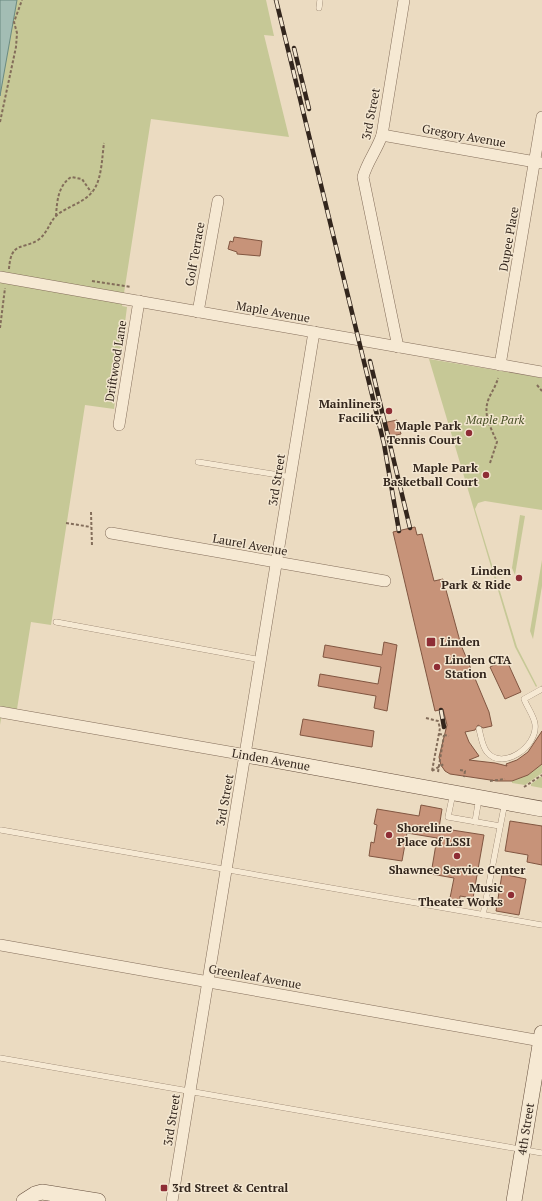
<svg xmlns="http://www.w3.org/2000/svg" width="542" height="1201" viewBox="0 0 542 1201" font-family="'PT Serif',serif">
<rect width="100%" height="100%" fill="#ebdbc1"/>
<g fill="#c6c896">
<polygon points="0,0 266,0 274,36 264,35 289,137 151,119 122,306 127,307 114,409 85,405 51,625 31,622 17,709 3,707 0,725"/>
<polygon points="429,359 542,378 542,510 485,501 478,503 475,509 517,647 537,686 536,687 515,647"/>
<polygon points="520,515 525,516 515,575 512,568"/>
<polygon points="542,560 542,586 533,639 530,631"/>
<polygon points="542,764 542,773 525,785 512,783 512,781 528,775"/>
<polygon points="542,776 542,788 531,786 531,784"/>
</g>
<polygon fill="#a3bdb4" stroke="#6b8a80" points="0,0 17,0 0,96"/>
<g fill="#c79379" stroke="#815641">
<polygon points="234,237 262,241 260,256 237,254 237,252 228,249 230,241 233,242"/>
<polygon points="397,420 401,434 387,437 383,423"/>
<polygon points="415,527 417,535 422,534 434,581 443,579 461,645 489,712 492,726 483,728 478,725 475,730 465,732 469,742 479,756 469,760 495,763 507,766 506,764 517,760 528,752 542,731 542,764 528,775 512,781 497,781 450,774 445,771 441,765 439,757 447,725 443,709 435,711 393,532"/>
<polygon points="384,642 397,645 387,711 374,708 376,696 318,686 320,674 378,684 381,667 323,657 325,645 382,655"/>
<polygon points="506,659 521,692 505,699 490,667"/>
<polygon points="303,719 374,731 372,747 300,735"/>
<polygon points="421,805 442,809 439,828 484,835 473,898 460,896 459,905 449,903 454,878 431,874 437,838 407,833 402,861 369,856 371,842 374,843 377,825 374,824 377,809 419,816"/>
<polygon points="510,821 542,826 542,865 527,862 528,855 505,851"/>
<polygon points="502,874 526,879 519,915 496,911"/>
</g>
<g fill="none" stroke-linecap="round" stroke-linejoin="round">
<g stroke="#836d5a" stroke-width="6">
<g id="lane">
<polyline points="319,8 320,0"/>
<polyline points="198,462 291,477"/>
<polyline points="56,622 261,660"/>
<path d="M479,729C481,736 482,746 487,752C502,771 538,747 535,724C534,716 527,707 524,699L542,689"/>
<polyline points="453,793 448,817 500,826"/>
<polyline points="475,822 479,798"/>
<polyline points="1,830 542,925"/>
<polyline points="483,915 505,802"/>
<polyline points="0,1058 542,1153"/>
</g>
</g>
<g stroke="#836d5a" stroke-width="12">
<g id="street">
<polyline points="382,135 541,163"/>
<polyline points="0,277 542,372"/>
<polyline points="198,312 218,201"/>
<path d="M398,347L363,177C367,162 377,150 382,135L404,0"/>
<polyline points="500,365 542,117"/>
<polyline points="119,425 139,301"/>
<polyline points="111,533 385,581"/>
<polyline points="0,712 246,755"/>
<polyline points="0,945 541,1041"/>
<polyline points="172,1201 314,332"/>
</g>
</g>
<g stroke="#654e3d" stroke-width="16">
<g id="secondary">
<polyline points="246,755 542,809"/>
<polyline points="24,1201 35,1194 42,1192 98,1201"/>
<polyline points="514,1201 542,1033"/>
</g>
</g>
<g stroke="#836d5a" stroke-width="2" stroke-dasharray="3 2" stroke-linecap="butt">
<polyline points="0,122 16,47 17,33 14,22 22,0"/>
<path d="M56,216C57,201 58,186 71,177L82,179L91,192"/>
<path d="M9,269C11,241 22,250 38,240C48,233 49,222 57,215C68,206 84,203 93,191C102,179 102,157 104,143"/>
<polyline points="92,281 131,287"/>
<polyline points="0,328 5,288"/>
<polyline points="537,385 542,391"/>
<path d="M490,463L497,442C491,428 482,414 489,398C492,391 496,386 498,378"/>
<polyline points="91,512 92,546"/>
<polyline points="66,523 91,527"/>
<polyline points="426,718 438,721 440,728 432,771"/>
<polyline points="439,734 449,736"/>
<polyline points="460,770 465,771 464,777"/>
<polyline points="432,771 444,764"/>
<polyline points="438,772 444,735"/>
<polyline points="490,781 505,779"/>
<polyline points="524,787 542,775"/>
</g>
<use href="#lane" stroke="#f6e9d3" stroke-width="5.5"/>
<use href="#street" stroke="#f6e9d3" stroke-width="11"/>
<use href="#secondary" stroke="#f6e9d3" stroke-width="15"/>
<g stroke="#33261d" stroke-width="4.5">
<g id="rail">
<polyline points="276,0 384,444 399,531"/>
<polyline points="294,48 309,109"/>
<polyline points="370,361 410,528"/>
<polyline points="441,710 444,727"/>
</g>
</g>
<use href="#rail" stroke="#f3e6d0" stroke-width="3" stroke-dasharray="9" stroke-linecap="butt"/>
</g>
<g fill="#8e2d35" stroke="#f3e6d0" stroke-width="1.5">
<circle cx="389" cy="411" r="4"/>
<circle cx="469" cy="433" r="4"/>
<circle cx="486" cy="475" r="4"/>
<circle cx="519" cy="578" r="4"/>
<rect x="426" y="637" width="10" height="10" rx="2"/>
<circle cx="437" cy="667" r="4"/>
<circle cx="389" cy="835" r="4"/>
<circle cx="457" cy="856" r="4"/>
<circle cx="511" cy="895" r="4"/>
<rect x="160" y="1184" width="8" height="8" rx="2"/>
</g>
<g text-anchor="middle" stroke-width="3" stroke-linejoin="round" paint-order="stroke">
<g font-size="12" fill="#33261d" stroke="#f3e6d0">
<text transform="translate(371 114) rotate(-79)" y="4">3rd Street</text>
<text transform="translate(464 136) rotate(10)" y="4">Gregory Avenue</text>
<text transform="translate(509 239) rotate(-80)" y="4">Dupee Place</text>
<text transform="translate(195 254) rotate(-80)" y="4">Golf Terrace</text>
<text transform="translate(273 312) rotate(10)" y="4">Maple Avenue</text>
<text transform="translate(116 361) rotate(-81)" y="4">Driftwood Lane</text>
<text transform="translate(277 480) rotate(-81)" y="4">3rd Street</text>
<text transform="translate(250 545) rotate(10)" y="4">Laurel Avenue</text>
<text transform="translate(271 760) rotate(10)" y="4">Linden Avenue</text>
<text transform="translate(225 800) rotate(-80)" y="4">3rd Street</text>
<text transform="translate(255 977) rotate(10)" y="4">Greenleaf Avenue</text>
<text transform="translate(172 1120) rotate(-81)" y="4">3rd Street</text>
<text transform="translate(526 1129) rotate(-81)" y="4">4th Street</text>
</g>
<g font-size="12" font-weight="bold" fill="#33261d" stroke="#f3e6d0" text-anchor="end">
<text x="381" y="408">Mainliners<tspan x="381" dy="14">Facility</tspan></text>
<text x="461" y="430">Maple Park<tspan x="461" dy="14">Tennis Court</tspan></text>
<text x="478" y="472">Maple Park<tspan x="478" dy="14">Basketball Court</tspan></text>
<text x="511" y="575">Linden<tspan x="511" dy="14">Park &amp; Ride</tspan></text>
<text x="440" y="646" text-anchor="start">Linden</text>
<text x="445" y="664" text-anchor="start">Linden CTA<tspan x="445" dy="14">Station</tspan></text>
<text x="397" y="832" text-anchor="start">Shoreline<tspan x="397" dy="14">Place of LSSI</tspan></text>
<text x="457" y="874" text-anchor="middle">Shawnee Service Center</text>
<text x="503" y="892">Music<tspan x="503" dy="14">Theater Works</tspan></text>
<text x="172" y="1192" text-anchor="start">3rd Street &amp; Central</text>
</g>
<g font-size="12" font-style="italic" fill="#474f25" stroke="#f3e6d0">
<text x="495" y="424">Maple Park</text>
</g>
</g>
</svg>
